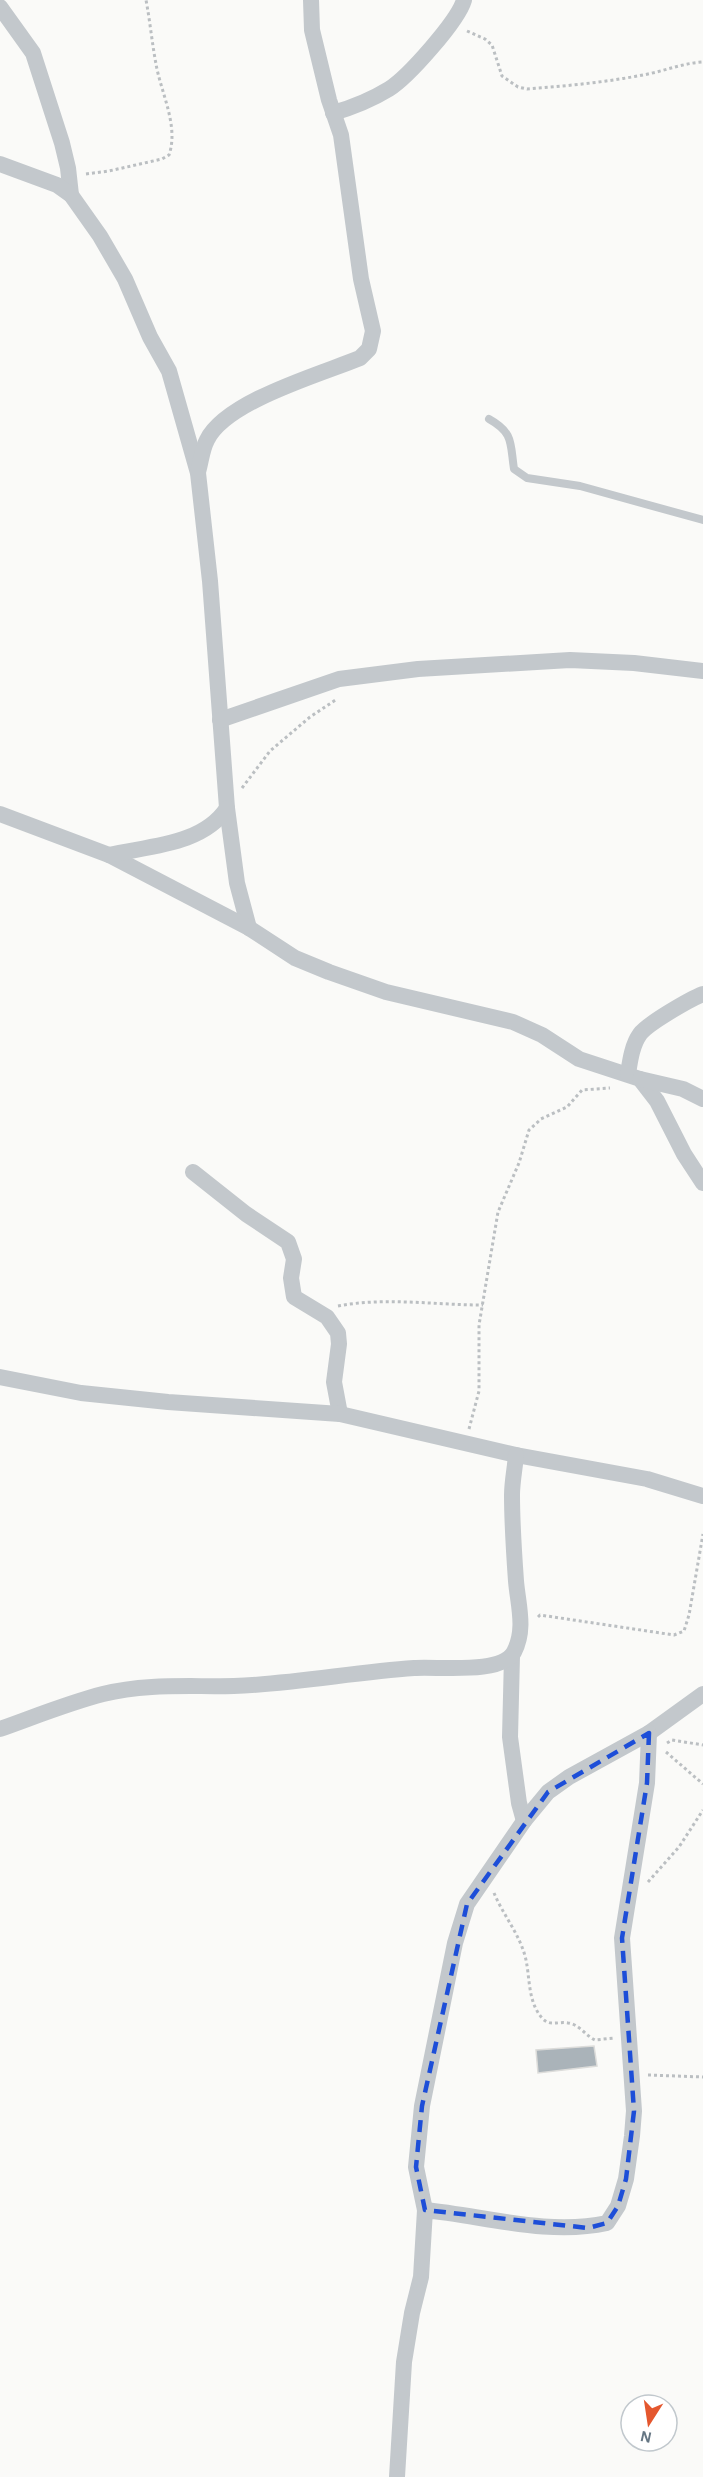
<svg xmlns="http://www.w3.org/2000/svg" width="703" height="2477" viewBox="0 0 703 2477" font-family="'Alegreya Sans',sans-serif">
<rect width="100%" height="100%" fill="#fafaf8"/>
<polygon fill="#aab3b9" stroke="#dcdcda" stroke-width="1.5" points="594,2046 597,2066 538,2073 536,2050"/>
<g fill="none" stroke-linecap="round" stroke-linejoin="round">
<g stroke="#bbbfc2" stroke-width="3" stroke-dasharray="3 3" stroke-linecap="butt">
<path d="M467,31L485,39L492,45L502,76L518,87L527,89C567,86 608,82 648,74C667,70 684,63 703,62"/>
<path d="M86,174L109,171L162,159L169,155C179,126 161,93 156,64C152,43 150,21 146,0"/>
<polyline points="242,788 270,751 310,717 337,699"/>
<path d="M338,1306C385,1297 435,1305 483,1305"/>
<polyline points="469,1429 479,1391 479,1325 498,1212 519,1163 529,1130 541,1119 567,1107 582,1090 610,1088"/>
<polyline points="538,1617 540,1615 674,1635 684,1631 689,1615 703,1534"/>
<polyline points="667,1743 672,1740 703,1745"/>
<polyline points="666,1752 703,1784"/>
<polyline points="648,1882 679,1847 703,1810"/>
<path d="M494,1893C503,1915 521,1936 526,1960C530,1979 528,2002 542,2018C550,2027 558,2021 568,2023C579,2024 586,2036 595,2040L614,2038"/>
<polyline points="648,2075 703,2077"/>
</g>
<path stroke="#c3c8cc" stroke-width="8" d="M489,419C514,433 510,443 514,469L527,478L580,486L703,520"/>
<g stroke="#c3c8cc" stroke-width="16">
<polyline points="0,7 33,53 62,143 68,168 71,195"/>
<path d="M333,113C354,107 371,100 389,89C408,77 458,21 464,0"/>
<polyline points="0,164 57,185 71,195 100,236 125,279 150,337 169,371 198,473 210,581 227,808 237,883 249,928"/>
<path d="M198,472C201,462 202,449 207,440C226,401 321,374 360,358L369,349L373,331L361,279L341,135L329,100L312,30L311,0"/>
<polyline points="220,720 339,679 418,669 570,660 634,663 703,671"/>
<polyline points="0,814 109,855 249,928 295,958 329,972 386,992 513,1022 542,1035 579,1059 640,1079 657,1101 684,1154 703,1183"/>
<path d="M109,855C148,846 203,845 227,808"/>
<path d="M628,1074C630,1061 632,1045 640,1034C647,1024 690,999 703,994"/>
<polyline points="640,1079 683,1089 703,1099"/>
<polyline points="193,1172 246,1214 288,1242 294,1259 291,1278 294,1297 327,1317 338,1333 339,1344 334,1382 340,1414"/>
<polyline points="0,1377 81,1393 168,1402 340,1414 516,1455 647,1479 703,1496"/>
<polyline points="512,1656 510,1737 519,1803 524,1821"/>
<path d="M0,1729C34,1717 68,1703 103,1694C146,1683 190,1687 234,1686C294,1684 354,1672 414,1668C437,1666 502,1675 514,1652C526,1629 518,1605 516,1581C514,1553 512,1524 512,1495C512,1482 515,1468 516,1455"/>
<polyline points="425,2210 416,2167 422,2106 455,1943 467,1904 524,1821 548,1792 569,1777 649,1733 703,1694"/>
<path d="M397,2477L404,2362L412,2313L421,2277L425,2210C485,2216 548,2236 607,2223L618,2206L626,2179L632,2136L634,2111L622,1938L647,1783L649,1733"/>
</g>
</g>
<path fill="none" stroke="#1d4ed8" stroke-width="4.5" stroke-dasharray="12 8" stroke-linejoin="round" d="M649,1733L647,1783L622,1938L634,2111L626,2179L618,2206L607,2223L588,2228L425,2210L416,2167L422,2106L467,1904L548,1792Z"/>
<g transform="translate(649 2423) rotate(192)"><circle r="28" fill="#ffffff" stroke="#c1c8cd" stroke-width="1.5"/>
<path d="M0-4.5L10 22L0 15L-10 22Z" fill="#e4572e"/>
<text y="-9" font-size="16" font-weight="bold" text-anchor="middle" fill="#657683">N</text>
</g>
</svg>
